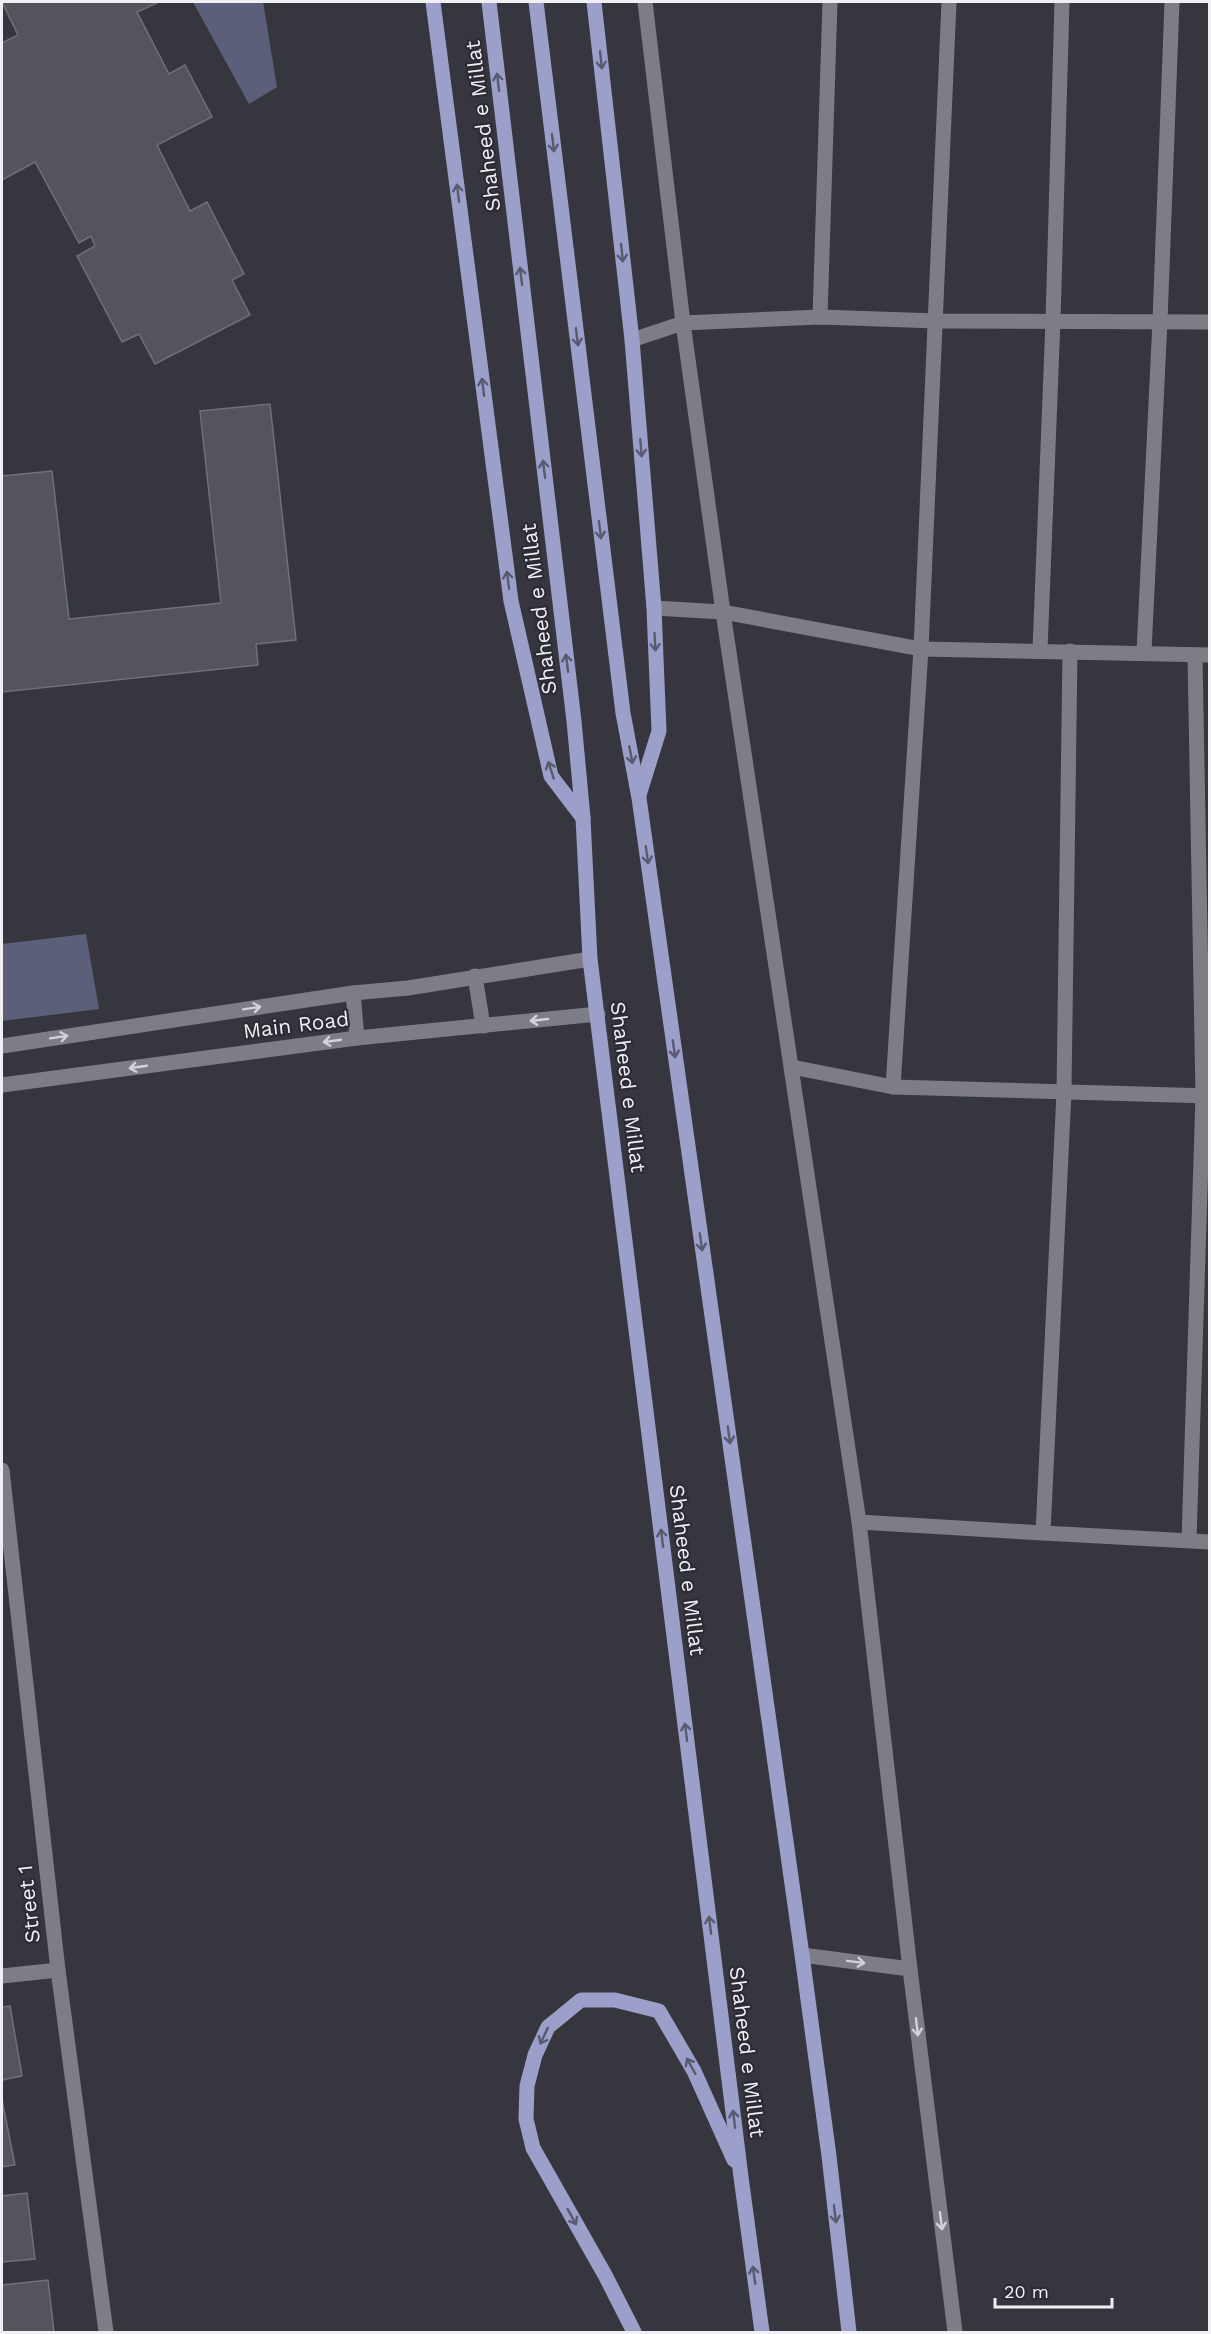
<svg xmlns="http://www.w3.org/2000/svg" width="1211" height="2334" viewBox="0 0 1211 2334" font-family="'Work Sans',sans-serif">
<rect width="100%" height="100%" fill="#36373e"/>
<g fill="#5c5f79">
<polygon points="193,2 263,2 277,87 249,104"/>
<polygon points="86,934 99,1009 2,1021 2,944"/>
</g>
<g fill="#54555c" stroke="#6f7078" stroke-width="1.5">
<polygon points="2,2 159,2 137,12 169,74 185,65 212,117 157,145 190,211 207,202 244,274 232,280 250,315 155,364 139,334 122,342 77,256 95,246 91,236 79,243 35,162 2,180 2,43 18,35"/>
<polygon points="270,404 296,640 256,644 258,665 2,692 2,476 52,471 69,619 221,603 200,411"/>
<polygon points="10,2006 22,2076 2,2080 2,2007"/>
<polygon points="2,2100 15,2165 2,2167"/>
<polygon points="27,2193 35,2259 2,2262 2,2196"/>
<polygon points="48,2280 54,2332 2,2332 2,2285"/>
</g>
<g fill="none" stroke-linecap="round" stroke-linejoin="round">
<polyline stroke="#7c7d85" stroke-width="15" points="859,1522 1043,1533"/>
<g stroke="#7c7d85" stroke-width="15">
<polyline points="645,2 683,323 723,612 859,1522 910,1969 955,2332"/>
<polyline points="820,317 830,2"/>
<polyline points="632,340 683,323 820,317 937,321 1210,322"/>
<polyline points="654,608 723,612 921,649 1210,655"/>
<polyline points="1040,650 1053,321 1062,2"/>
<polyline points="1070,651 1064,1092 1043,1533 1210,1542"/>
<polyline points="1144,652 1160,321 1172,2"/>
<polyline points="792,1067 893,1087 1210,1096"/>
<polyline points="893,1087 921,649 949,2"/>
<polyline points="2,1470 58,1970 106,2332"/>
<polyline points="1189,1540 1203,1096 1195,655"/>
<polyline points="802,1955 910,1969"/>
<polyline points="2,1976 58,1970"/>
</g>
<g stroke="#7c7d85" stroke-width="15">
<polyline points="475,976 483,1026"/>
<polyline points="353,993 357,1038"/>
<polyline points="2,1046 353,993 408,988 590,959"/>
<polyline points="2,1085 357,1038 598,1014"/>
</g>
<g stroke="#9b9fc9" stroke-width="15">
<polyline points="433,2 511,601 551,776 583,818"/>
<polyline points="489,2 574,721 583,818 590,959 741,2177 762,2332"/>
<polyline points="536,2 623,713 639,798 802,1955 829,2156 849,2332"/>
<polyline points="594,2 632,340 654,608 659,731 639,795"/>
<polyline points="634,2332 605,2275 533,2148 526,2119 527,2086 535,2055 548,2027 581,2000 615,2000 659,2011 694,2071 734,2160"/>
</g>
</g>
<defs><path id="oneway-shaft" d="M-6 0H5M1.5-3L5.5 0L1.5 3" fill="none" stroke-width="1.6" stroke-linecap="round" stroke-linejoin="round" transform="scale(1.5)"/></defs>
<g stroke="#585b70">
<use href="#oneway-shaft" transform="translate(601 60) rotate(84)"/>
<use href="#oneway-shaft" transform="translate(498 82) rotate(-97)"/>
<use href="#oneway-shaft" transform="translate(553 143) rotate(83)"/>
<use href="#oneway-shaft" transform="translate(458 193) rotate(-97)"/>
<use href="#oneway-shaft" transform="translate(622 253) rotate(84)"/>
<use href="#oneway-shaft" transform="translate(521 276) rotate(-97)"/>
<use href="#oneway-shaft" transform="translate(577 337) rotate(83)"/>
<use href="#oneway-shaft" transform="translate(483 387) rotate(-97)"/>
<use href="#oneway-shaft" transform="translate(641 448) rotate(85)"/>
<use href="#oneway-shaft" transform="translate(544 469) rotate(-97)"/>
<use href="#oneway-shaft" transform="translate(600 530) rotate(83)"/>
<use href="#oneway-shaft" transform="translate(508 580) rotate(-97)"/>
<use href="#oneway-shaft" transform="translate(655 642) rotate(87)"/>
<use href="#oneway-shaft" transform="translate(567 663) rotate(-97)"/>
<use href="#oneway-shaft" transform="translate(631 755) rotate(79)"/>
<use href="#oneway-shaft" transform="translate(551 770) rotate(-108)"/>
<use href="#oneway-shaft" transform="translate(647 855) rotate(82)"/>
<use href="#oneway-shaft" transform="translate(674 1049) rotate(82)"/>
<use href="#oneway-shaft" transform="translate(701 1242) rotate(82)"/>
<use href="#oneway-shaft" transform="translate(729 1435) rotate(82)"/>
<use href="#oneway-shaft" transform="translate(662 1538) rotate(-97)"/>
<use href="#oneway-shaft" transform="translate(686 1732) rotate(-97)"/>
<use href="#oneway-shaft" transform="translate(710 1925) rotate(-97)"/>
<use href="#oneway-shaft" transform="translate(544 2036) rotate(115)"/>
<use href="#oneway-shaft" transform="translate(691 2066) rotate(-119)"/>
<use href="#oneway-shaft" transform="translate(734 2119) rotate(-97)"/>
<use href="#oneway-shaft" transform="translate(835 2214) rotate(83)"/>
<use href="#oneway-shaft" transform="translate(572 2217) rotate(61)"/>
<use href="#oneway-shaft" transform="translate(754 2275) rotate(-98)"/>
</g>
<g stroke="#d2d2d8">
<use href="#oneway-shaft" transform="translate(252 1008) rotate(-9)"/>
<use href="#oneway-shaft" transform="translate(539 1020) rotate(174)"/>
<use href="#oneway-shaft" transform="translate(59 1037) rotate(-9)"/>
<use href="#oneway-shaft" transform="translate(332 1041) rotate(172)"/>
<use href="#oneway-shaft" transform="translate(138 1067) rotate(172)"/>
<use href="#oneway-shaft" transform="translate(856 1962) rotate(7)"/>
<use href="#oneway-shaft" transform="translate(917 2027) rotate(83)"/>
<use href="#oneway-shaft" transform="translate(941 2221) rotate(83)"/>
</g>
<g text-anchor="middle" stroke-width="4.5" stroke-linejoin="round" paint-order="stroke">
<g font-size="21" fill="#efeff4" stroke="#2c2d34">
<text transform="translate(483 126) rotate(-97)" y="7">Shaheed e Millat</text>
<text transform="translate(539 609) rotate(-97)" y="7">Shaheed e Millat</text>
<text transform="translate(296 1025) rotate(-7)" y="7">Main Road</text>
<text transform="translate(628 1087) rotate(83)" y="7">Shaheed e Millat</text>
<text transform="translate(687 1570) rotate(83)" y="7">Shaheed e Millat</text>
<text transform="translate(29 1904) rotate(-96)" y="7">Street 1</text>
<text transform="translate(747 2052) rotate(83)" y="7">Shaheed e Millat</text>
</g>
</g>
<rect width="1211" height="2334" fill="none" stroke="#efeff4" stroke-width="6"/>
<path d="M995 2298v9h117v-9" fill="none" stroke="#efeff4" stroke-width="3"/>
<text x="1004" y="2298" font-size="18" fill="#efeff4" stroke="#2c2d34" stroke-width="4.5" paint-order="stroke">20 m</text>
</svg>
